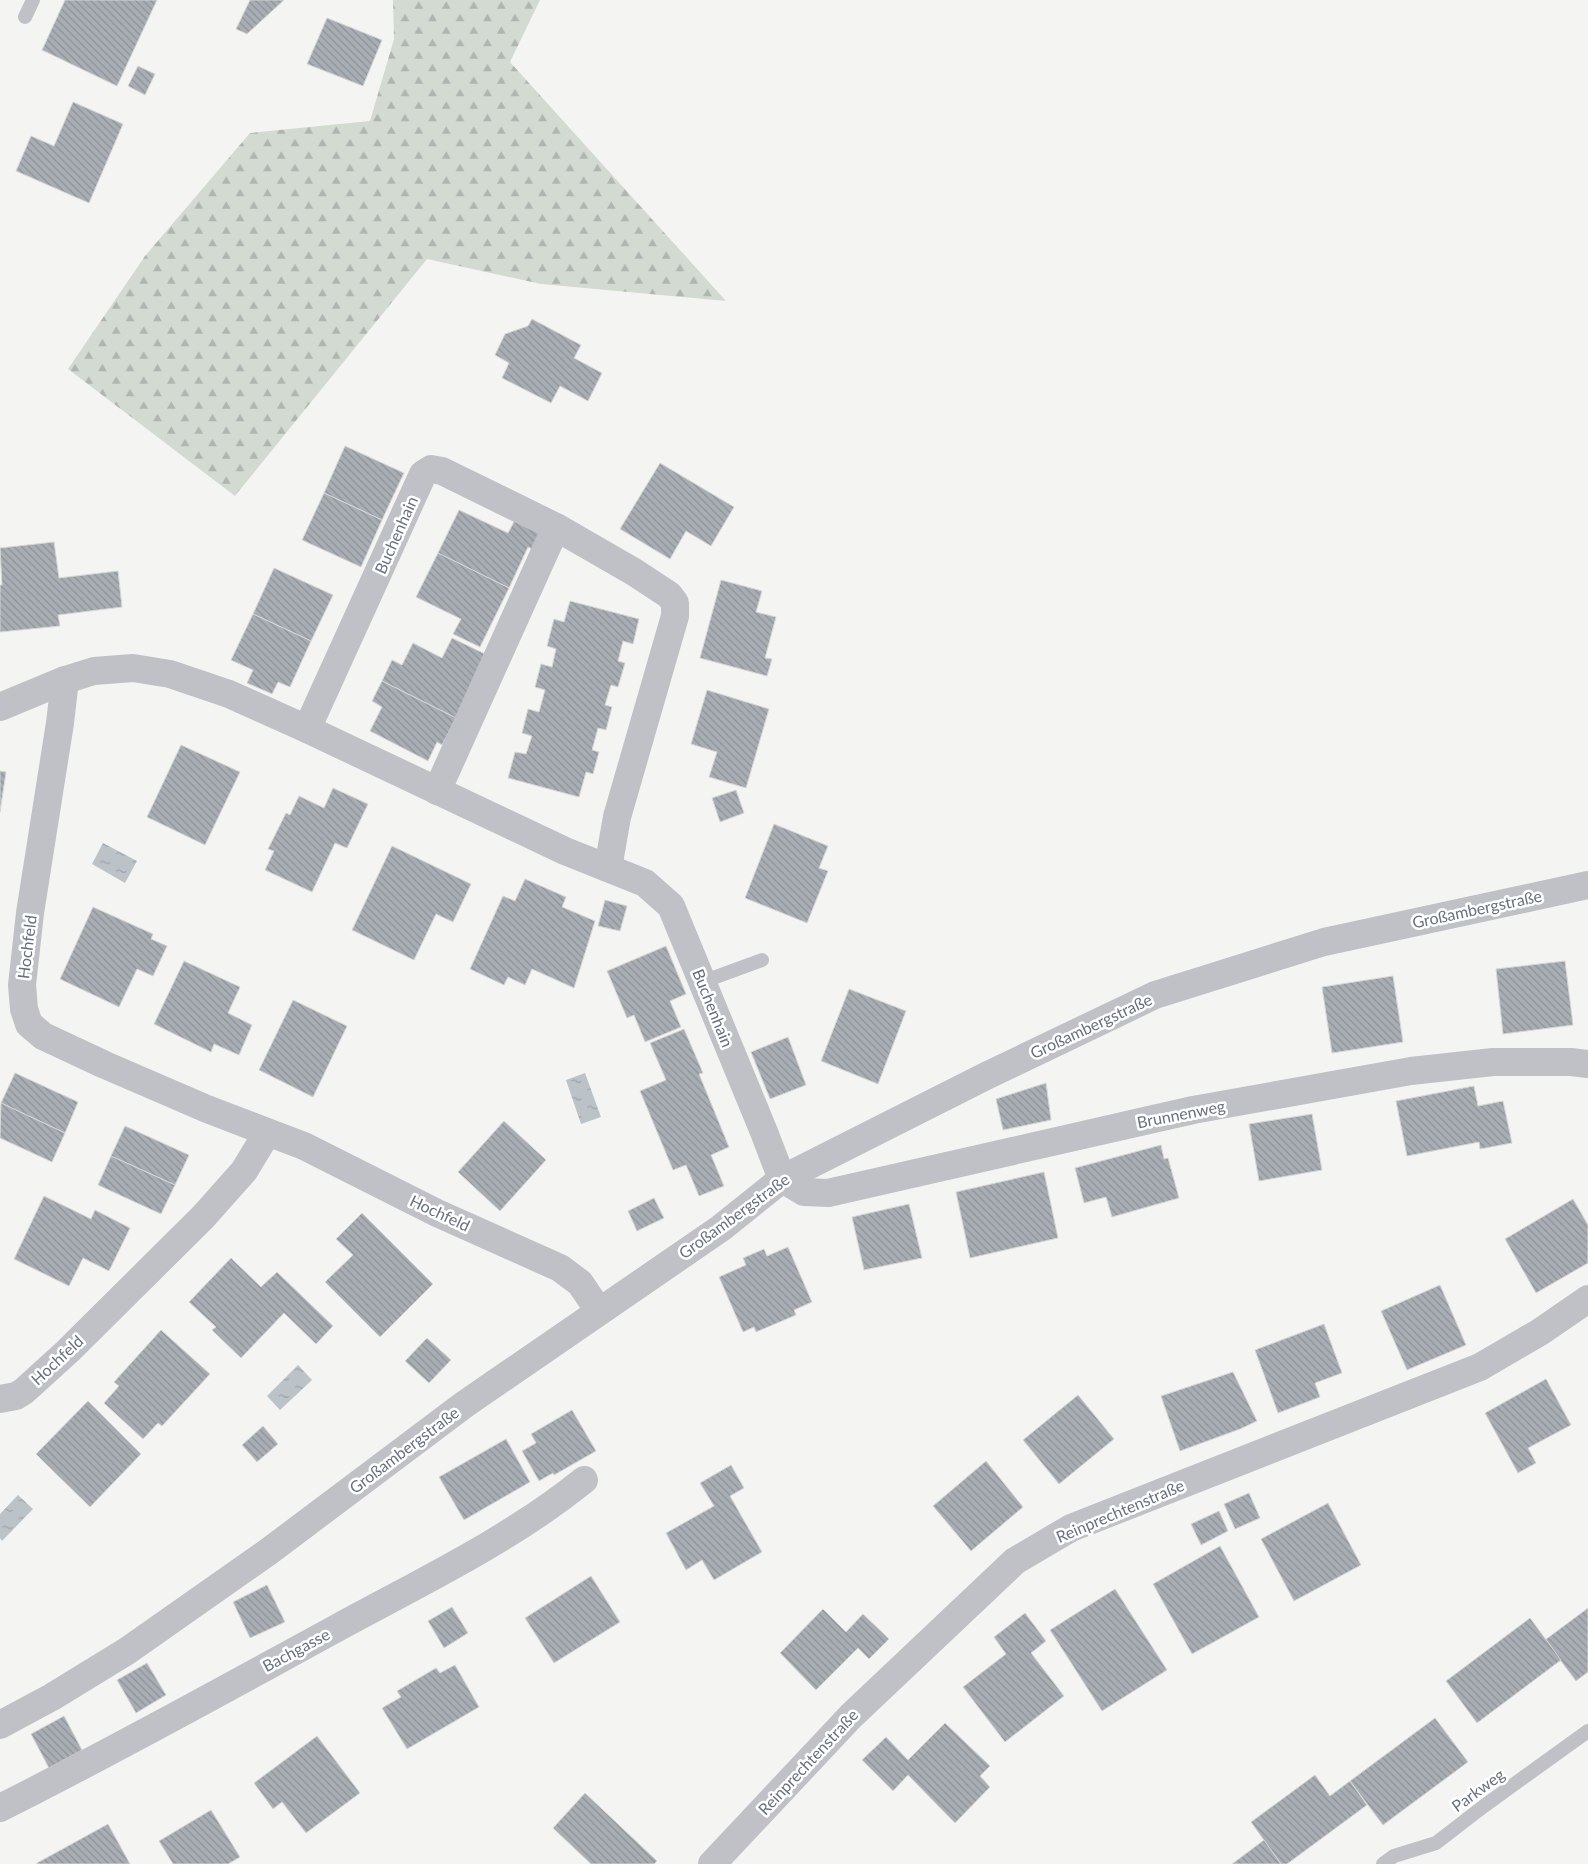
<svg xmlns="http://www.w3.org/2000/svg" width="1588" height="1864" viewBox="0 0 1588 1864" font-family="Lato,sans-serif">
<defs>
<pattern id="forest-firs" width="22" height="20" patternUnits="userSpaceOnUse" patternTransform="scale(1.25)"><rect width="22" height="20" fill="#d3dad2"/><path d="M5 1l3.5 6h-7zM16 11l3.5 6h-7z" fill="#afb5b0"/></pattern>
<pattern id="water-ripples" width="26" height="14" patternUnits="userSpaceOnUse" patternTransform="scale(1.25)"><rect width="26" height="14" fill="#bbc2c8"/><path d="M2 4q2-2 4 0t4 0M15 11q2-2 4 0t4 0" fill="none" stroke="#9ca2a8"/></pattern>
<pattern id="building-back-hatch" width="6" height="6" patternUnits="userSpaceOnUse" patternTransform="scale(1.25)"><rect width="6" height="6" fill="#a9adb4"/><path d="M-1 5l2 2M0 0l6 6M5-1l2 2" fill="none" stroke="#8d9198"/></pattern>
</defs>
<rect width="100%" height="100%" fill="#f4f5f2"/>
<polygon fill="url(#forest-firs)" points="393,0 540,0 510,62 726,301 541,284 427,259 235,496 68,369 145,256 250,133 370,121 394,39"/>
<g fill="url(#water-ripples)">
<polygon points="103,843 137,861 125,883 92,864"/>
<polygon points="585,1073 601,1117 581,1124 566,1080"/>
<polygon points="298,1365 312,1380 280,1410 267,1396"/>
<polygon points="18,1495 33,1509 2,1541 0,1538 0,1514"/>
</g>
<g fill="url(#building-back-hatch)" stroke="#d6d7d5">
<polygon points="65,0 157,0 117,86 42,50"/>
<polygon points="250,0 284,0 247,34 236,29"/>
<polygon points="327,18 382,40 363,86 307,64"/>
<polygon points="138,66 155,74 145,95 128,86"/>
<polygon points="73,102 123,124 89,203 16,171 31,136 54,146"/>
<polygon points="532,319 581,345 574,358 602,373 588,401 560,386 551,403 502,378 509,363 495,355 505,334 528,326"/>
<polygon points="345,446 404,473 382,520 324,493"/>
<polygon points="660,463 734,507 711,546 686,531 670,559 620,529"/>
<polygon points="324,493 382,520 361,567 302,540"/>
<polygon points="459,510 508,533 516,518 541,530 532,549 528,547 509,588 438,553"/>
<polygon points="54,542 59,578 118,571 122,607 58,615 60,626 0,632 0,585 2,585 0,548"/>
<polygon points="438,553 509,588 480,647 453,634 461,619 416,597"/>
<polygon points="274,568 333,595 311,641 253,614"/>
<polygon points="721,580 762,591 756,612 776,617 765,658 772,659 767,676 700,658"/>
<polygon points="570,601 639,619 633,644 623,641 618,661 625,663 618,687 611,685 605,705 612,707 606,730 598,728 592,750 599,752 593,774 586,772 579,797 508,778 515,752 526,754 532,736 522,733 528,709 539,712 545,690 535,687 541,664 552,667 556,649 547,646 554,619 564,622"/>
<polygon points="253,614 311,641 290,687 278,682 272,694 247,683 253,670 231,660"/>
<polygon points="452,638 487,655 456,718 382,681 392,660 402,665 413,643 442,658"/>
<polygon points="382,681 456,718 442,745 437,742 428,761 370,731 382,707 372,701"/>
<polygon points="707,690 769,709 746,788 709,777 717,752 691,744"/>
<polygon points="181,745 240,772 205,845 147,817"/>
<polygon points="0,771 6,772 0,812"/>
<polygon points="333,788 368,804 347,848 335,843 312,892 265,870 274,851 268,849 286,813 290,815 299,796 324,808"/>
<polygon points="736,790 744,813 720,822 712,798"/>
<polygon points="774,824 828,846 819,868 828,871 807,923 745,898"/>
<polygon points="392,846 471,884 453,922 436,914 414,960 352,930"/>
<polygon points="525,879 566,897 562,907 595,921 574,988 532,969 525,985 508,977 504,985 470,969 503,896 515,901"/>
<polygon points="605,900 627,906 620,931 598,926"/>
<polygon points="93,907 153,934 151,939 167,946 153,976 137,969 119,1007 60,979"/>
<polygon points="666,946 686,994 670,1001 681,1027 645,1042 634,1015 627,1018 607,971"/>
<polygon points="184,961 240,987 228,1013 252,1025 239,1055 214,1044 211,1052 154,1024"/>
<polygon points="1565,961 1573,1025 1503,1034 1496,969"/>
<polygon points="1393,976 1403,1042 1332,1053 1322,987"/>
<polygon points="849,989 906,1011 878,1084 821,1061"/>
<polygon points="293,1000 347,1026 313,1097 259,1070"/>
<polygon points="684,1029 703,1073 699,1074 729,1147 711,1155 724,1186 699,1196 686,1165 673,1170 640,1091 666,1080 650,1043"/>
<polygon points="788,1037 806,1085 770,1099 751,1052"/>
<polygon points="15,1073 78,1102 65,1133 1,1103"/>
<polygon points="1046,1083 1051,1120 1003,1130 996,1099"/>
<polygon points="1474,1086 1478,1106 1503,1101 1512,1143 1480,1149 1479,1142 1407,1156 1396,1101"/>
<polygon points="1,1103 65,1133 52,1162 0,1138"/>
<polygon points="1312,1114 1322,1170 1259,1181 1249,1124"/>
<polygon points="504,1121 546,1160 500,1211 458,1172"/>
<polygon points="125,1126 189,1155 175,1185 111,1156"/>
<polygon points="1161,1145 1164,1159 1168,1158 1179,1198 1112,1217 1106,1197 1084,1203 1075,1168"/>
<polygon points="111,1156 175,1185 161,1214 98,1185"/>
<polygon points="1044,1172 1058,1238 970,1258 956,1192"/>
<polygon points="44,1196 91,1219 95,1210 130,1228 109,1271 83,1258 69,1286 14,1259"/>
<polygon points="654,1198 664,1218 637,1231 628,1211"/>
<polygon points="1573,1199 1588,1225 1588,1263 1536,1293 1505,1239"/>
<polygon points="909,1204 922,1258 864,1270 852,1217"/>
<polygon points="362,1213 433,1284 380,1337 325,1282 353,1255 336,1239"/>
<polygon points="788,1247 812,1302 794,1310 796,1315 756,1332 754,1327 743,1332 719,1277 746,1265 743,1258 764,1249 767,1256"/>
<polygon points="231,1258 261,1287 277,1272 333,1326 316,1344 284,1313 241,1358 212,1330 216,1327 189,1302"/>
<polygon points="1440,1285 1466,1345 1407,1370 1381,1311"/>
<polygon points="1324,1324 1342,1373 1315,1383 1320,1397 1278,1413 1255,1350"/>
<polygon points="161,1330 210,1374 162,1426 158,1423 143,1439 104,1403 119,1386 114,1382"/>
<polygon points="427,1338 451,1360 429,1383 405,1361"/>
<polygon points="1233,1372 1257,1421 1240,1429 1180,1451 1161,1396"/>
<polygon points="1546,1379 1571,1425 1528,1448 1536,1463 1518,1473 1485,1413"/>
<polygon points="1078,1395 1114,1439 1059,1484 1023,1440"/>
<polygon points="88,1401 141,1454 90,1507 36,1454"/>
<polygon points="572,1410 596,1451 554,1475 553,1473 539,1481 522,1451 536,1443 531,1434"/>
<polygon points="263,1426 278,1444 257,1462 242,1445"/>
<polygon points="506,1439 530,1482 464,1520 439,1477"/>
<polygon points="986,1461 1023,1507 971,1551 933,1506"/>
<polygon points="731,1465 744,1488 730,1496 762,1552 714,1580 702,1560 686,1570 666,1533 714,1506 700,1483"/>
<polygon points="1249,1493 1260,1518 1235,1529 1224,1504"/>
<polygon points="1328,1503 1361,1565 1294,1601 1261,1539"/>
<polygon points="1219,1511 1228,1531 1201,1545 1191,1524"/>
<polygon points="1220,1546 1259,1617 1192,1654 1153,1584"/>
<polygon points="591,1576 620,1622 554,1663 525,1618"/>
<polygon points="267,1585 285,1622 250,1638 233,1602"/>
<polygon points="1115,1589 1167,1670 1102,1711 1050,1630"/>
<polygon points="452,1607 468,1633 444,1648 428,1621"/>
<polygon points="1588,1608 1588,1672 1576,1681 1545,1640"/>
<polygon points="823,1609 846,1632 863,1614 889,1639 869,1659 858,1648 816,1690 780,1653"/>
<polygon points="1025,1613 1046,1641 1031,1653 1064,1696 1005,1742 963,1687 1006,1654 994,1637"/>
<polygon points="1530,1618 1561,1660 1477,1723 1446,1681"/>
<polygon points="147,1663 166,1695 136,1713 117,1680"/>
<polygon points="455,1665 479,1707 407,1749 382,1708 401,1697 397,1691 436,1668 440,1673"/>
<polygon points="64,1716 82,1750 49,1768 31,1734"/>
<polygon points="1435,1718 1468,1762 1383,1825 1350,1781"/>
<polygon points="945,1723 990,1766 980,1776 990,1787 955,1823 908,1775 893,1791 862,1760 886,1737 908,1760"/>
<polygon points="317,1736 360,1793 306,1833 282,1802 273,1809 254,1783"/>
<polygon points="1315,1775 1330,1796 1350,1781 1367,1805 1287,1864 1281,1864 1251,1822"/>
<polygon points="585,1793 657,1861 654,1864 591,1864 553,1828"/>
<polygon points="211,1810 240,1857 228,1864 173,1864 159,1841"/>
<polygon points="108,1824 130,1864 37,1864 37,1863"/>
<polygon points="1264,1840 1281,1864 1232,1864"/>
</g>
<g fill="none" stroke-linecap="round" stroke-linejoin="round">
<g stroke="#bfc1c6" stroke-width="14">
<polyline points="25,17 33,0"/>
<polyline points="702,982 762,960"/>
<polyline points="1383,1864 1394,1856 1436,1843 1484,1806 1588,1731"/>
</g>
<g stroke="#bfc1c6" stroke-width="28">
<polyline points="65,680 60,723 30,913 22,985 24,1009 29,1024 43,1036 105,1065 207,1109 304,1146 437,1213 560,1268 580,1283 599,1311"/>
<polyline points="0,707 65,680 94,671 133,668 170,674 229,694 307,729 565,851 645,883 671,906 764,1132 782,1179 804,1192 828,1193 1193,1110 1411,1071 1493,1062 1571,1062 1588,1064"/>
<polyline points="307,729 423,474 431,469 442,471 556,527 634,572 669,595 675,603 675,616 617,817 608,868"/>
<polyline points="437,791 556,527"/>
<polyline points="0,1399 16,1396 24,1391 68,1351 203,1217 244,1171 267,1133"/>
<polyline points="0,1725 52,1697 127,1651 268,1552 465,1404 721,1228 782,1179 986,1076 1155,995 1324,942 1588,885"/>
<path d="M0,1808C114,1751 225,1689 337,1628C421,1582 510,1540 584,1480"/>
<polyline points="712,1864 851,1716 1015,1561 1071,1528 1480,1367 1540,1332 1588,1299"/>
</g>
</g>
<g text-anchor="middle" stroke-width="5" stroke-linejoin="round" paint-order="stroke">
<g font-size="16" fill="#677080" stroke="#fff">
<text transform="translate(396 535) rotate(-66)" y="6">Buchenhain</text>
<text transform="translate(1477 909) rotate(-12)" y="6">Großambergstraße</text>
<text transform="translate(27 947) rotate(-83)" y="6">Hochfeld</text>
<text transform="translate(713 1008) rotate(68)" y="6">Buchenhain</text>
<text transform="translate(1091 1026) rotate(-25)" y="6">Großambergstraße</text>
<text transform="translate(1181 1114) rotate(-11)" y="6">Brunnenweg</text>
<text transform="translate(440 1213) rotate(25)" y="6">Hochfeld</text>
<text transform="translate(734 1216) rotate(-36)" y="6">Großambergstraße</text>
<text transform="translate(57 1360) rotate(-43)" y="6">Hochfeld</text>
<text transform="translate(404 1450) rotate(-37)" y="6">Großambergstraße</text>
<text transform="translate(1120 1511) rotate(-23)" y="6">Reinprechtenstraße</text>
<text transform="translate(296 1650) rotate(-28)" y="6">Bachgasse</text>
<text transform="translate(808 1762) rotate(-47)" y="6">Reinprechtenstraße</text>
<text transform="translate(1478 1790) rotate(-36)" y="6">Parkweg</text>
</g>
</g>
</svg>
